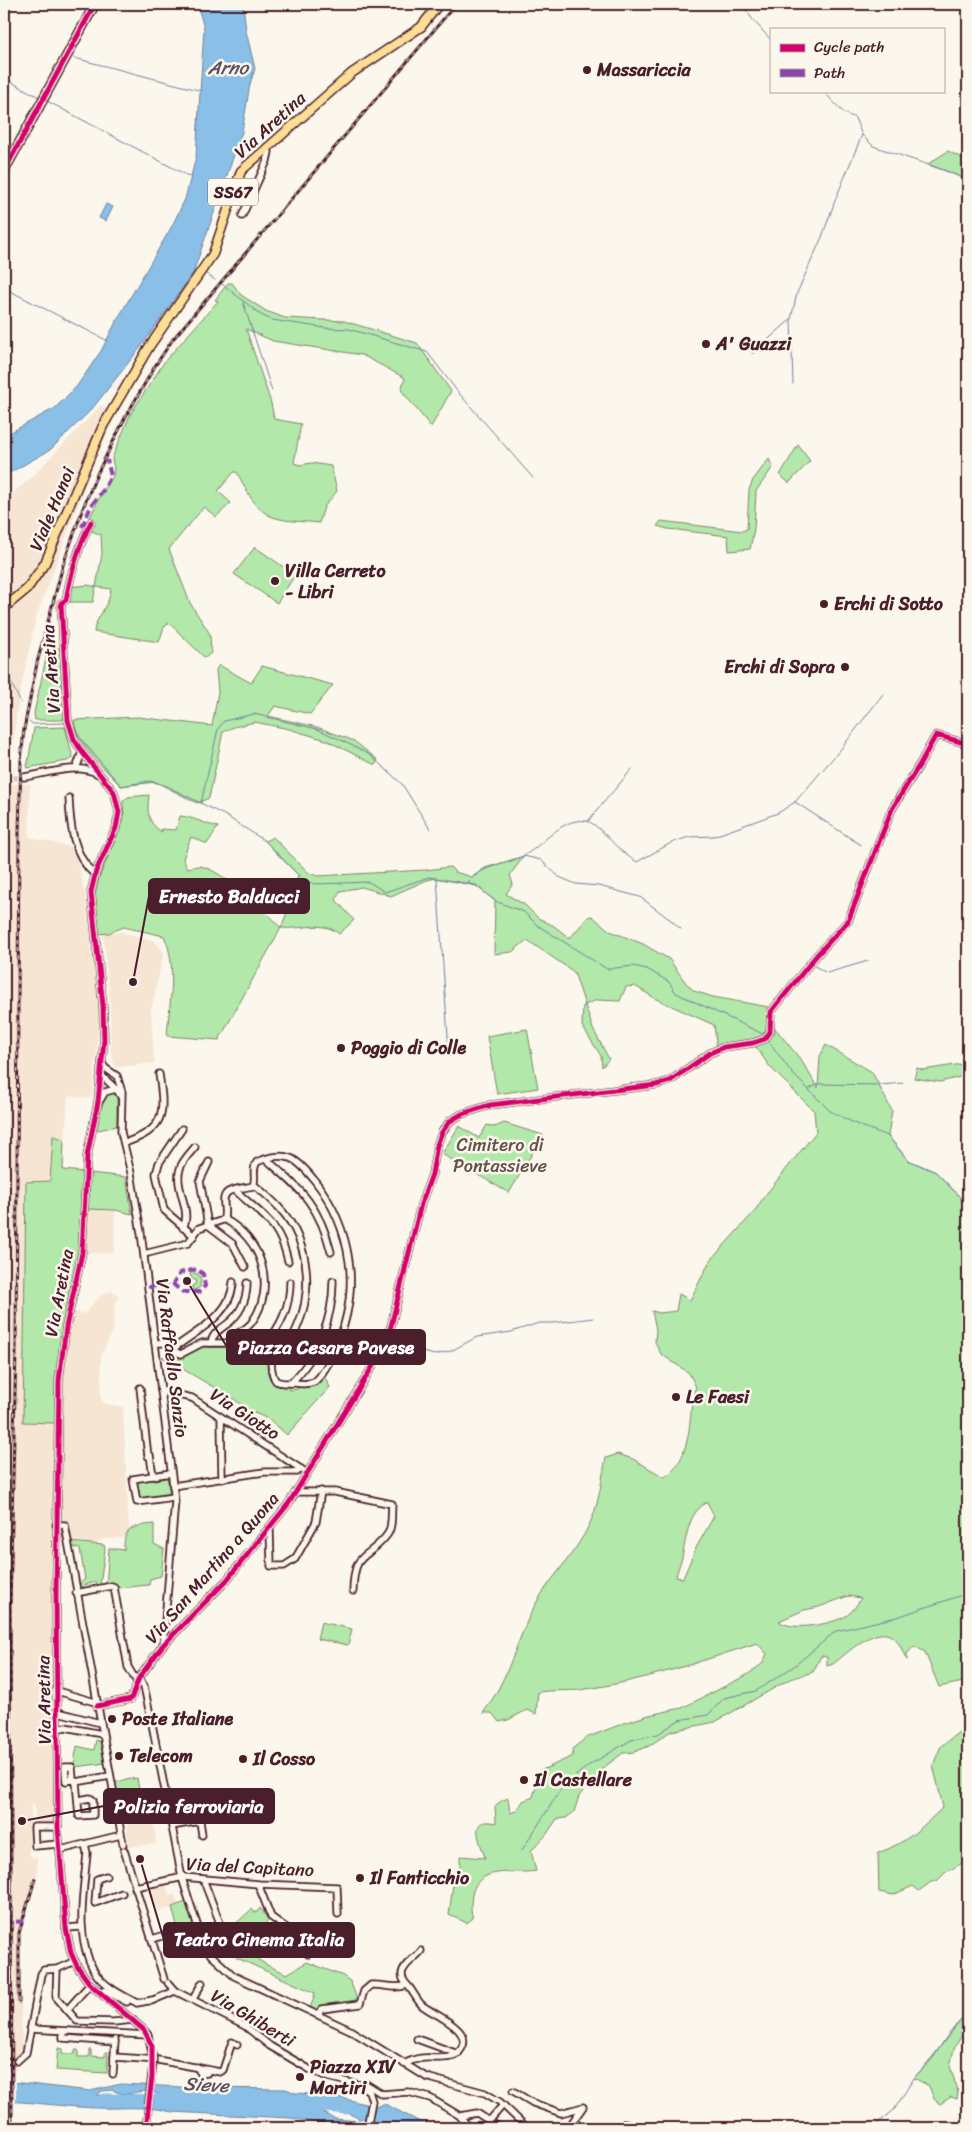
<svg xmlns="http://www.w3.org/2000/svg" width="972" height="2132" viewBox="0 0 972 2132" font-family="Sriracha,sans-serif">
<rect width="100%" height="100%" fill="#fbf7ec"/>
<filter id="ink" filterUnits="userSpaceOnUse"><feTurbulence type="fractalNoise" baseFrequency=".02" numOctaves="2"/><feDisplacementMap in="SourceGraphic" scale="10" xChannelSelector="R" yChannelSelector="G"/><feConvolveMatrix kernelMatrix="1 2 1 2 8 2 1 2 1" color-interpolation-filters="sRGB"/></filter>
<g filter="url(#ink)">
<g fill="#f6e5d3">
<polygon points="101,405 115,415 91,470 36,617 19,697 13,741 4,742 4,500 30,479"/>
<polygon points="4,768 9,771 9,784 30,784 29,837 75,848 85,895 100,1009 92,1098 68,1096 63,1169 90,1173 88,1208 115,1210 114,1253 86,1253 72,1311 84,1314 102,1294 111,1291 119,1296 115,1305 113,1331 101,1355 101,1400 106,1404 123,1407 129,1530 124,1538 104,1539 93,1544 53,1539 55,1823 35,1823 35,1805 31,1805 29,1855 37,1858 37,1879 20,1932 22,2055 17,2059 16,2070 7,2070 7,2060 4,2059"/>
<polygon points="121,932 153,940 164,952 151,1011 154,1063 119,1067 115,1066 111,1051 110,1001 103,934"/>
<polygon points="137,1778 142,1804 152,1803 156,1844 127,1847 127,1820 120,1808 115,1782"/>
<polygon points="165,1883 170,1896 175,1895 178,1904 186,1902 193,1925 178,1930 172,1907 160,1911 157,1910 154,1901 151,1901 147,1889"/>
</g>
<g fill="#b2e8aa" stroke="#7e846a" fill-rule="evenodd">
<polygon points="948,151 968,161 968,180 928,164"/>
<path d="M228,283H232L241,295L266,311L285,318L344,321L417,343L451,391L431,427L401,390L405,378L362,355L273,341L246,329L271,403L274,419L301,424L294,463L300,465L311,463L331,466L337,491L324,507L319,523C305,521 289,522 276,518C256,513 245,488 237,472H234L218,491L231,503L216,517L204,507L169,549L190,603L210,634L211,653L205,658L169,623L164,627L159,642L94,632C95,617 109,608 111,589L96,587L93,602H67L69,587L88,585L96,587L102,554L101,535L85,528L100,496L113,476L114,469L112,458L131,413L165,361L218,301L215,300Z"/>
<polygon points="798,445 810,461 789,483 780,475"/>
<polygon points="769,459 773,467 756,491 754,529 750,549 729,551 728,536 668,529 657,526 661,521 742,531 747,529 749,490 753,480"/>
<polygon points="255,547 295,575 277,603 234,574"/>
<polygon points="55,646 61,650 65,717 62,720 35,720 34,713 47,654"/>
<path d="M219,665L251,683L262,666L333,685L310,714L275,706L268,716L317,727L354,741L378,760L375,765L326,740L289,729L255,722L234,727L223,732L209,798L197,803L156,782L121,786C106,770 75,742 74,720L138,717L212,726L218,692L216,670Z"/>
<polygon points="65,727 73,758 67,761 27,768 34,728"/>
<path d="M149,795C147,811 147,823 162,832L161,829L176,830L180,816C193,817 205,824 218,827L207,844L191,837L183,859L187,868C190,868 195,866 199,866C219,867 266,912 281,928L291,902L298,875L265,841L273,837L309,873L318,876L426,870L450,867L455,872L472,877L485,868L524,856L510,875L513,884L506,894L525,905L538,918L554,926L568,937H571L588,917L592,916L610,931L643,944L669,959L686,983L694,991L713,997L774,1008L770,1022L801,1060L818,1088L820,1056L826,1045L872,1072L892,1111L888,1136L908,1160L936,1172L960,1197L968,1210V1681L939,1687L925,1652L914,1646L907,1654V1660C902,1652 900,1642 893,1637C875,1624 847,1654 833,1664L827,1666V1657L821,1656L813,1672L790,1679L715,1722L671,1731L649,1746L634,1752L623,1753L603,1768L579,1796L574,1812L566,1818L557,1819L546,1835L531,1851L536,1871C514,1875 478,1864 472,1895C471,1903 470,1910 473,1918L467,1923L449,1915L453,1884L460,1869V1856L485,1858C481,1843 466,1816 496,1823L495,1806L501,1801L508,1798L510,1813L516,1811L523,1801L533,1797L540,1771L573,1756L572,1749L586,1738L624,1723L649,1715L682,1708L747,1675L762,1664L767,1654L757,1643C699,1662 641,1682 580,1690C566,1691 552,1690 538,1692L536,1714L527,1710L508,1720L499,1722L492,1713H483C506,1683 514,1650 529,1617C544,1582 576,1556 591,1521C599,1503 602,1477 606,1458L618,1454L633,1459L664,1477C682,1468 688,1442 690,1422C692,1410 690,1399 696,1387L689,1373L661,1354L655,1342L656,1329L652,1311L660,1313L676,1311L679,1294L690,1300L710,1261L755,1211L763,1198L816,1132L814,1111L770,1067L753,1043L717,1050L714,1025L656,999L635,986L626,987L620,1001L597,1000L585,1005L593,1029L609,1059L602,1067L601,1056L582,1026L583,1006L585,1005L574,972L527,940L512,952L494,954L495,901L476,886L436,878L427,880L391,896L362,887L340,891L336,900L354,920L339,934C324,920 300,930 281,928L219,1040L167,1036C169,1004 178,966 164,936L124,927L109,933L98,934L95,894L99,878L124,819L123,801L128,797ZM707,1502L714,1516L696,1548L683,1578L676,1577C677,1571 680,1564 682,1558C686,1539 688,1512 707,1502ZM848,1596L861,1598C857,1605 853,1611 846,1616C832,1624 792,1632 779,1621L804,1610L819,1607Z"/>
<polygon points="527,1029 538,1088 497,1094 487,1036"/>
<polygon points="968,1063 968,1075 940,1082 914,1078 917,1068 923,1070"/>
<polygon points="113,1092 117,1096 117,1126 94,1131 105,1095"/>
<polygon points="504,1123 543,1135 509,1193 442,1154 459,1126 479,1138 487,1125 495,1127"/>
<polygon points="53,1136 64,1139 63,1170 83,1172 80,1253 59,1354 55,1423 23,1422 26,1182 50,1181"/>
<polygon points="90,1173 126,1177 132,1214 115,1210 88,1209"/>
<polygon points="190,1272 198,1274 201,1280 200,1287 193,1291 192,1286 195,1284 196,1281 191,1278"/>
<path d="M242,1345L263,1347C274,1360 260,1387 288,1386L289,1390L298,1389V1386L319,1381L324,1376L330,1387L287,1435L270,1420L246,1409L234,1399L162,1357L174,1355L182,1358L199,1347L241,1348Z"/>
<polygon points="167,1476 170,1495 138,1500 136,1480"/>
<path d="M154,1524V1544L164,1549L161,1576L150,1579L149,1585L118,1588L115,1584L106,1586L109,1548L124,1550C123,1527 134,1526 154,1524Z"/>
<polygon points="68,1542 104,1545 105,1549 100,1586 98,1587 96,1582 84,1585 83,1589 79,1590 77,1586 85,1579 80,1549 68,1546"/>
<polygon points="321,1622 352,1629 348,1645 317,1639"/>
<path d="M968,1725V1860L946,1872L937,1881L931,1882L919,1891L913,1886L893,1895L879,1892L878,1853C906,1843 922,1828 943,1807L933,1765L941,1746Z"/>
<polygon points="96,1740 102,1743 106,1763 75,1767 74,1763 77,1746 94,1750"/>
<polygon points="137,1778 140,1796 118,1798 115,1782"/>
<polygon points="186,1902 193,1925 178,1930 172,1907"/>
<polygon points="260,1908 269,1920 241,1949 267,1965 287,1974 307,1962 343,1976 350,1981 356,1996 356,2003 324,2008 317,2014 309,2012 315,1993 237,1958 220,1943 216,1942 227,1930 229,1932 232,1930 231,1928 252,1909 254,1912 257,1912"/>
<path d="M968,2012V2024L954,2049L950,2066L958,2092L957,2099L951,2097L940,2104L934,2099L929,2086L914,2078C934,2057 949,2034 968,2012Z"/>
<polygon points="58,2048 62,2049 62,2054 74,2054 75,2050 78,2050 78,2057 89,2057 89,2050 91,2050 91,2056 105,2057 105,2052 108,2052 107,2073 56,2070"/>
</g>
<g fill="#8ac0e8" stroke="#70809c" fill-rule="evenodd">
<polygon points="197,4 243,4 246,31 255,69 250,84 242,132 193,273 140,348 92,409 50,450 4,476 4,436 55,408 77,386 101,351 117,320 172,226 185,199 196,157 204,28"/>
<polygon points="106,204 113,207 106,221 99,218"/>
<path d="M4,2081L90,2091L121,2084L201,2088L286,2089L295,2093L331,2095L376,2107L383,2104L387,2105L432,2128H346L290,2118L172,2112C146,2105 122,2109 96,2108C65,2107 35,2102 4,2101ZM113,2090C130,2101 142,2083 162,2096L133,2101L114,2096L97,2095L102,2091ZM308,2102L335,2107L360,2119L368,2116L373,2122L375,2120L374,2114L391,2120L394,2125L376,2126L371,2123L365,2126L360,2121L335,2119L323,2112L298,2107L296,2104Z"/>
</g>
<polygon fill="#fbf7ec" points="7,2079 16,2080 16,2104 7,2104"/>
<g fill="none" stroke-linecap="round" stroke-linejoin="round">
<g stroke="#70809c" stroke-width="1">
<polyline points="742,4 753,20 771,40"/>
<polyline points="74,58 202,91"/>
<polyline points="4,78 39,97"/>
<polyline points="823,91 844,113 855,118 862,135 873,146 949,172 968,181"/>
<polyline points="47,101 192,178"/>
<polyline points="205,273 215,280"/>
<polyline points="221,283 261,315 272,320 325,328 349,329 427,352 457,391 533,478"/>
<polyline points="4,288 108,341"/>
<polyline points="243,302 272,391"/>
<polyline points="752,354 791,319"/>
<polyline points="793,384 791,319 797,293 822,237 836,198 862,135"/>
<polyline points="4,669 21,703"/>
<polyline points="29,721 33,724 64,723"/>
<polyline points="73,723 77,734 87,746 121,786 150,781 167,786 226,816 265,841 303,880 315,884 369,882 385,892 429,877 476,885 495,901 524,912 537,925 607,969 633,966 647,969 669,982 676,993 765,1035"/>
<polyline points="795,802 861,845"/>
<polyline points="201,803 218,729 224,721 254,714 317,729 341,740 370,755 402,784 430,829"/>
<polyline points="588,821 632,769"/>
<polyline points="524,856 541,860 559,877 576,884 599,886 640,897 672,921 681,929"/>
<polyline points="437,879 449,1051"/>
<path d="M468,882C486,863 502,867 523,856C543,846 561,817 586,821C598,823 614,846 624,853C628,857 633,859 637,862L671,843L689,837L714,836L731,830L778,813L795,802L840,750L883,694"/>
<polyline points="813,965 827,973 868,961"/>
<polyline points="790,993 810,967"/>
<polyline points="764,1033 768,1026"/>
<polyline points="767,1039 792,1073 830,1111 858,1125 888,1136 908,1160 936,1172 960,1197 968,1210"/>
<polyline points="809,1089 819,1084 881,1085 903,1083"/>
<polyline points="385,1349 399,1346 435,1355 451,1351 477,1337 511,1332 539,1323 553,1323 593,1318"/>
<polyline points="522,1850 563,1786 588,1766 631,1740 658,1734 679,1720 708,1715 724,1698 756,1691 793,1667 836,1631 897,1617 968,1593"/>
<polyline points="872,2128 894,2110 914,2078 933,2058 947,2036 968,2012"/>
</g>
<g stroke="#8ac0e8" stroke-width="9">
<polyline points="105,2098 167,2099"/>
<polyline points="285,2104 346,2110"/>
<polyline points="364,2115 391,2122 404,2128"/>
</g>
<g stroke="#d8ccc5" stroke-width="5.5" stroke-dasharray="5.5 3" stroke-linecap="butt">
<polyline points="4,779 24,777"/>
<polyline points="122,1893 133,1890"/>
</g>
<g stroke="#4a1f2b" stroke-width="9">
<g id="minor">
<polyline points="242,216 267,161 269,152 267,147"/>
<path d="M91,522C78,547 71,573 66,600L61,603L68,720L74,739L82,752L114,792L119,812L116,828L96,871L91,892L103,1006L104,1040L98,1102L87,1156L82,1253L66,1327L59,1380L56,1596L58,1827L66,1928L71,1953L77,1966L90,1984L144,2030L148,2035L153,2057"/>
<polyline points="76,769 82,752"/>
<path d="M24,777C46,774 78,762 98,774"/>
<path d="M69,798C70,825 73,856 95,875"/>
<polyline points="102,1063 105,1068 117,1076 122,1092 121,1132 131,1173 141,1233 175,1501 163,1645"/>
<polyline points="101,1075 117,1090 121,1097"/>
<polyline points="99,1102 105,1092 116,1089"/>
<polyline points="182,1129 159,1163 156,1174 164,1210 194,1236"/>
<path d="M124,1143C166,1129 165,1114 159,1074"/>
<path d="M266,1159C301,1190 319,1204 331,1252"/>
<polyline points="209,1162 200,1181 208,1225 233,1244 245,1267"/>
<path d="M254,1185C273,1200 289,1215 298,1237C312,1271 309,1311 290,1341C285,1350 281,1357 270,1356"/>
<path d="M235,1190C262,1216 279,1221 288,1261"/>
<path d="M224,1219C262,1239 277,1286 252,1322C246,1331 233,1333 229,1342"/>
<path d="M183,1228C193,1209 172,1187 181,1166C184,1159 190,1153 195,1147"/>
<path d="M144,1254L188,1243L199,1228L223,1220C228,1212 219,1198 228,1192C234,1188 246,1188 253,1186C257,1178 251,1170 257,1162C286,1149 297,1158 315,1181C333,1204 345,1232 349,1261C354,1296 345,1333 328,1364C324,1370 320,1378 314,1382C308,1384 301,1384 295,1383C288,1383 282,1384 276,1381C267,1370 276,1351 262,1343H202L181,1354L176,1352L167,1343H155"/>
<path d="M211,1343C213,1331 225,1327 232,1320C242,1310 247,1297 247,1283"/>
<path d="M265,1345C281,1326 290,1307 290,1282"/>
<path d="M173,1349C196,1331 232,1315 233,1282"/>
<path d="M291,1383C318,1356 333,1319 333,1281"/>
<polyline points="140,1388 148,1456 150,1455 153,1476"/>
<polyline points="161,1391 192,1398 307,1473"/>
<polyline points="221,1417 222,1479"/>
<polyline points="171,1473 133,1479 137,1502 174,1497"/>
<polyline points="173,1486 264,1472 297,1472 301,1469"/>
<path d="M296,1492H335L392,1504C391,1513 393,1527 387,1535C367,1561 354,1549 353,1591"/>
<polyline points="56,1525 65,1525 123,1844"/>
<polyline points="270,1528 271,1566 284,1566 295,1559 316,1522 321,1491"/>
<polyline points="76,1593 112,1586 114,1587 128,1667 137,1682"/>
<polyline points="139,1678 144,1686 152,1724 182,1878 202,1940 211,1955 234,1976 350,2030 426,2077 485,2093 500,2102 527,2128"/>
<polyline points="57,1691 95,1702"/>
<polyline points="97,1706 131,1699 139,1678 163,1645 226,1581 289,1503 382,1351 391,1326 421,1204 432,1174 437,1145 442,1132 450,1121 462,1114 490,1105 656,1085 670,1081 710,1053 724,1047 753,1043 765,1039 770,1032 771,1012 816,956 848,921 892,809 920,764 936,735 968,744"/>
<polyline points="58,1712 100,1723"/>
<polyline points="57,1729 65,1727 102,1734"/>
<polyline points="73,1779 66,1781 65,1767 72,1767 73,1779 76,1782"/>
<polyline points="79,1800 90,1798 93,1800 93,1815 79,1816 76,1782 110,1776"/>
<polyline points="172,1826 200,1821 202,1835"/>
<polyline points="58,1827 34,1827 35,1846 59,1844"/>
<path d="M85,1844L87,1853C84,1892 74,1935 94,1971C103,1986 122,1995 137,2003L153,2000"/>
<polyline points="60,1850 121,1835"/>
<polyline points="124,1850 164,1979"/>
<polyline points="106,1876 97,1879 95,1903 122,1893"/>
<polyline points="203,1879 223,1931"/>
<polyline points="258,1884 271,1917 292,1932 308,1954"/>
<polyline points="135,1887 184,1877 258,1884 337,1887 338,1914"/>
<polyline points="66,1928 81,1927"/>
<polyline points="152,1939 172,1933"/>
<polyline points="57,1969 56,1997 77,2021 114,2022 133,2020"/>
<polyline points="168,1983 175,1991 245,2026 270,2046 309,2069 327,2077 360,2085 369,2091 372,2101 367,2128"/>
<polyline points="100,1991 104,1990 127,2002"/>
<polyline points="193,1999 202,1983"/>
<polyline points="151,2001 175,1991"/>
<polyline points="67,2010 90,1984"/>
<path d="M316,2013L318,2014L322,2009L360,2004L364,1991L371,1985C384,1984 394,1990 407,1985"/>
<polyline points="30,2029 148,2035"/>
<polyline points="63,2032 63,2038 115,2042"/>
<polyline points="417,2039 458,2054"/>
<polyline points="114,2057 158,2060 220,2072 223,2070 232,2042 237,2045"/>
<polyline points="4,2060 7,2061"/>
<polyline points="17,2061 26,2053 41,1974 44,1970 57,1969 75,1961"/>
<path d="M404,2064C426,2052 435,2062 455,2056C482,2033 438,2017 423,2006C417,2001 414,1993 409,1987C406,1984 402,1979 402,1974C403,1964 416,1958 421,1951"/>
<polyline points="197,2067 201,2074 207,2073 208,2070"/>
<polyline points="113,2074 115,2040"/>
<polyline points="360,2085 366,2084 382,2094 408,2092 430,2098 460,2116 469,2128"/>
<polyline points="513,2091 533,2103 561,2113 583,2107 568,2128"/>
<polyline points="460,2116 477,2113 500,2128"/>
<polyline points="490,2120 503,2105"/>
<polyline points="625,2123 644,2128"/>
<polyline points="146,2128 153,2063"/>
</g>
</g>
<g stroke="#4a1f2b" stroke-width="11">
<g id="major">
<polyline points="4,171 95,4"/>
<polyline points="4,608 27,589 45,563 103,426 149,347 213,254 241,171 352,73 421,27 439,4"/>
</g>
</g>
<use href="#minor" stroke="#fbf7ec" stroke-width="5.5"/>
<use href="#major" stroke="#fdde96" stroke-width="8"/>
<g stroke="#4a1f2b" stroke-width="3">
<g id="rail">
<polyline points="4,1491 7,1470"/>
<polyline points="19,2002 19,1933 35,1879"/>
<polyline points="12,2128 10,1606 16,1349 19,832 21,761 24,729 37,663 63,565 83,508 97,474 126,416 155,366 173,339 456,4"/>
</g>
</g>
<use href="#rail" stroke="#fbf7ec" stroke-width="1" stroke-dasharray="4" stroke-linecap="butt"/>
<g stroke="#4a1f2b" stroke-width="9" stroke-linecap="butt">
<polyline id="minor-bridge" points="153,2063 153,2057"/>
</g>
<use href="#minor-bridge" stroke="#fbf7ec" stroke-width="5.5"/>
<g stroke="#8e44ad" stroke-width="4" stroke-dasharray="8 4" stroke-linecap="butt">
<polyline points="82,527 91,506 104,489 111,476 107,460"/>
<polyline points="148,1287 173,1284 182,1292 200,1292 205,1286 203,1274 197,1269 180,1273 173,1284"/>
<polyline points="4,1921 26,1922"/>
</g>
<g stroke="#fbf7ec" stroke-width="8">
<g id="cycleway">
<polyline points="4,171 95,4"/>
<path d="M91,522C78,547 71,573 66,600L61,603L68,720L74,739L82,752L114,792L119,812L116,828L96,871L91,892L103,1006L104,1040L98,1102L87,1156L82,1253L66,1327L59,1380L56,1596L58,1827L66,1928L71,1953L77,1966L90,1984L144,2030L152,2046V2077L146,2128"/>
<polyline points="97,1706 131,1699 139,1678 163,1645 226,1581 289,1503 382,1351 391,1326 421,1204 432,1174 437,1145 442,1132 450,1121 462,1114 490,1105 656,1085 670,1081 710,1053 724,1047 753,1043 765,1039 770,1032 771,1012 816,956 848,921 892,809 920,764 936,735 968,744"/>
</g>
</g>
<use href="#cycleway" stroke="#d6006c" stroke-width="5"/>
</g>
</g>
<g fill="#4a1f2b" stroke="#fbf7ec" stroke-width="2">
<circle cx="587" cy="70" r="5"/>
<circle cx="706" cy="344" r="5"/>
<circle cx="275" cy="581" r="5"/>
<circle cx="824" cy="604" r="5"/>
<circle cx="845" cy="667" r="5"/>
<circle cx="341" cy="1048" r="5"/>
<circle cx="676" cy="1397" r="5"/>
<circle cx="112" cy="1719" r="5"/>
<circle cx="119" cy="1756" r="5"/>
<circle cx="243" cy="1759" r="5"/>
<circle cx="524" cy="1780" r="5"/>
<circle cx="360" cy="1878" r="5"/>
<circle cx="300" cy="2077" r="5"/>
</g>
<g text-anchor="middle" stroke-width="5" stroke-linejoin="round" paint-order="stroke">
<rect fill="#fbf7ec" stroke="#7f6065" stroke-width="1" x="208" y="178.5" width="50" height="27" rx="4"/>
<g font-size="16" font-weight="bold" fill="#4a1f2b">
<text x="233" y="198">SS67</text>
</g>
<g font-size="18" font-weight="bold" fill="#4a1f2b" stroke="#fbf7ec" text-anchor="start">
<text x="597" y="76">Massariccia</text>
<text x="716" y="350">A' Guazzi</text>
<text x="285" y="577">Villa Cerreto<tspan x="285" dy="21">- Libri</tspan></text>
<text x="834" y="610">Erchi di Sotto</text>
<text x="835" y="673" text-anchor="end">Erchi di Sopra</text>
<text x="351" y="1054">Poggio di Colle</text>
<text x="686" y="1403">Le Faesi</text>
<text x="122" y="1725">Poste Italiane</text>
<text x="129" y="1762">Telecom</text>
<text x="253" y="1765">Il Cosso</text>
<text x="534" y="1786">Il Castellare</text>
<text x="370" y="1884">Il Fanticchio</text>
<text x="310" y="2073">Piazza XIV<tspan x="310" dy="21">Martiri</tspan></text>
</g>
<g font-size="18" fill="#4a1f2b" stroke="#fbf7ec">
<text transform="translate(270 125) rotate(-42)" y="6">Via Aretina</text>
<text transform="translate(52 509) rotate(-67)" y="6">Viale Hanoi</text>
<text transform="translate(51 669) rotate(-94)" y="6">Via Aretina</text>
<text transform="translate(59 1293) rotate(-79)" y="6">Via Aretina</text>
<text transform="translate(172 1358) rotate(83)" y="6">Via Raffaello Sanzio</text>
<text transform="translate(245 1414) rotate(33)" y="6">Via Giotto</text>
<text transform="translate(212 1568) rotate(-49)" y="6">Via San Martino a Quona</text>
<text transform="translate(44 1700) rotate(-91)" y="6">Via Aretina</text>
<text transform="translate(250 1867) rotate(3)" y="6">Via del Capitano</text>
<text transform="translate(253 2018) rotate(31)" y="6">Via Ghiberti</text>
</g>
<g font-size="18" fill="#64514b" stroke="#fbf7ec">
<text x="500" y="1151">Cimitero di<tspan x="500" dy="21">Pontassieve</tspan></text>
</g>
<g font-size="19" font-style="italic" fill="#5d4f64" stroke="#fbf7ec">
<text x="228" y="74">Arno</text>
<text transform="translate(206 2084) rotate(3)" y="7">Sieve</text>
</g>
</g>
<path fill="none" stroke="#4a1f2b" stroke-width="2" d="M133 982L149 896M187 1281L227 1347M22 1821L104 1806M140 1859L164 1940"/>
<g fill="#4a1f2b" stroke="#fbf7ec" stroke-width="2">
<circle cx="133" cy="982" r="5"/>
<circle cx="187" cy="1281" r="5"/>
<circle cx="22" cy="1821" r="5"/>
<circle cx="140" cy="1859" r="5"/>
</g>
<g fill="#4a1f2b" stroke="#4a1f2b" stroke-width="2">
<rect x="149" y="879" width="160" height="34" rx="5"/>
<rect x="227" y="1330" width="198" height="34" rx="5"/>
<rect x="104" y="1789" width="170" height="34" rx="5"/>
<rect x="164" y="1923" width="190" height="34" rx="5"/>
</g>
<g font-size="19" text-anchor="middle" font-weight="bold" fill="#fff">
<text x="229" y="903">Ernesto Balducci</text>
<text x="326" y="1354">Piazza Cesare Pavese</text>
<text x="189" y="1813">Polizia ferroviaria</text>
<text x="259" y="1946">Teatro Cinema Italia</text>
</g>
<rect width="972" height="2132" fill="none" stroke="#fbf7ec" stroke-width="20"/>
<rect x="10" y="10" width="952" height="2112" fill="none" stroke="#4a1f2b" stroke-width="2" filter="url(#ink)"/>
<rect x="770" y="28" width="175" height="65" fill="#fbf7ec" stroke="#b4a19f"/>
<rect x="780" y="44" width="25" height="8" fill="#d6006c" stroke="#b4a19f"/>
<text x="814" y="52" font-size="15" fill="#4a1f2b">Cycle path</text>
<rect x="780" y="69" width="25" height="8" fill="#8e44ad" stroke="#b4a19f"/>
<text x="814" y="78" font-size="15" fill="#4a1f2b">Path</text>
</svg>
